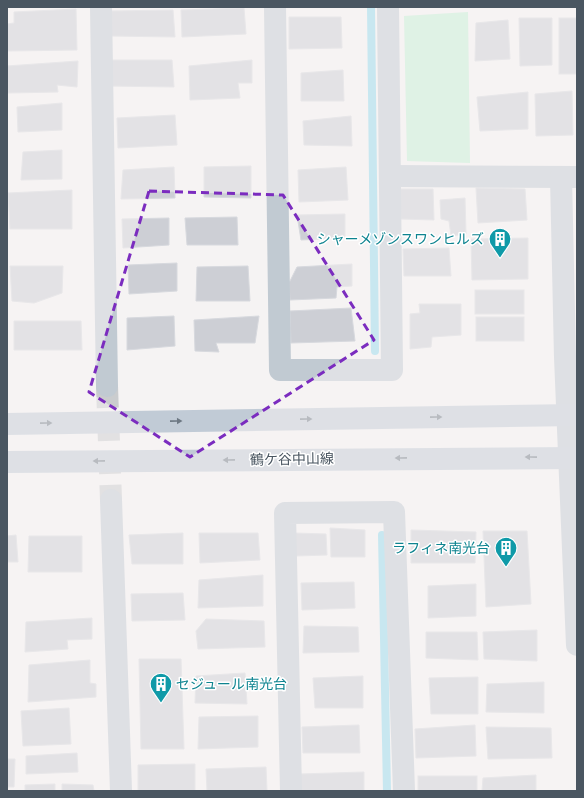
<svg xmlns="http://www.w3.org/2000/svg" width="584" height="798" viewBox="0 0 584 798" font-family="Commissioner,'Noto Sans JP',sans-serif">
<rect width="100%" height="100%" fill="#f5f3f3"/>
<polygon fill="#c3f1d5" points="468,12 470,163 407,161 404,16"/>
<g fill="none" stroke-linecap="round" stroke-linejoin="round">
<g stroke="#90daee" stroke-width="8">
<polyline points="371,7 375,351"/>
<polyline points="382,535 387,791"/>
</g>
</g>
<g fill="#cdcfd5" stroke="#d7d9de">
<polygon points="244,8 246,34 182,37 181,10"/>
<polygon points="76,9 77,50 7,51 7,24 14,23 14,12"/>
<polygon points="173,10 175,37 111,36 110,11"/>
<polygon points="289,17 341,17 342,48 289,49"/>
<polygon points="519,18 552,18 552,65 520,66"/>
<rect x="559" y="18" width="18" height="56"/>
<polygon points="508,20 510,59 475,61 476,23"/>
<polygon points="107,60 172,60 174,87 108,86"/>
<polygon points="252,60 252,83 238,83 240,98 190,100 189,66"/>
<polygon points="78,61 77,87 57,85 58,92 8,93 7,66"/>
<polygon points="343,70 344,101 301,101 301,73"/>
<polygon points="572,91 573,135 536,136 535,94"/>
<polygon points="528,92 528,129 480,131 477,97"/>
<polygon points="62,103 62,130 18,132 17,107"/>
<polygon points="175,115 177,145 118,148 117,118"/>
<polygon points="351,116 352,146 304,145 303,121"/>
<polygon points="62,150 62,179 21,180 23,152"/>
<polygon points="251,166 251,198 204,197 204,167"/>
<polygon points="174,167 175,198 121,199 123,170"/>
<polygon points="346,167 348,200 299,202 298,170"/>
<polygon points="476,188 525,189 527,220 478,223"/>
<polygon points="399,189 433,189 434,220 401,219"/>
<polygon points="72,190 72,229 10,229 8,193"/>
<polygon points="465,198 466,234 451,236 449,221 441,219 440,200"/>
<polygon points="345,214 345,238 301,240 297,215"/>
<polygon points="237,217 238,245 187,245 185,218"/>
<polygon points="169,218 169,245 123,248 122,219"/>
<polygon points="528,238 528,279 472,280 471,239"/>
<polygon points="449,248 451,276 404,276 403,249"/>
<polygon points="177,263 177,291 129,294 128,265"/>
<polygon points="352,264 352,286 337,287 336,298 290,300 289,283 297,267"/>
<polygon points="10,266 63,266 62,293 34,303 12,301"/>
<polygon points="248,266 250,301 196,301 197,267"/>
<rect x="475" y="290" width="49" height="24"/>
<polygon points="419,304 461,304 461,335 432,337 431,347 410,349 410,314 420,313"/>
<polygon points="351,308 355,341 291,343 290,311"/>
<polygon points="174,316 175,346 127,350 127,318"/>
<polygon points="259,316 255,343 216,343 219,352 195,351 194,320"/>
<rect x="476" y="317" width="48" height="24"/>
<polygon points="14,321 81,321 82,350 14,350"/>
<polygon points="330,528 365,530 365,557 331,557"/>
<polygon points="411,530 476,532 475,563 411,563"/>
<polygon points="483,531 527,531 531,604 486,607"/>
<polygon points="183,533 183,564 132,564 129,535"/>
<polygon points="199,533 258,533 260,560 200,563"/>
<polygon points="294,533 326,534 327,555 296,556"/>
<polygon points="16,535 18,562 7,562 7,536"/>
<polygon points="29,536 82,536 82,572 28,572"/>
<polygon points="263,575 263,606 198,608 199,580"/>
<polygon points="354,582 355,608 302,610 301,583"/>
<polygon points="476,584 476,616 428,618 428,586"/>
<polygon points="183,593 185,620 132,621 131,594"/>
<polygon points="92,618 92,639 67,640 68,649 25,652 26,622"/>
<polygon points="206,619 264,621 265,647 198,649 196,631"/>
<polygon points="304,626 358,627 359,652 303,653"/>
<polygon points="537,630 537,661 484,659 483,632"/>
<polygon points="426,632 477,632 478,660 426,658"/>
<polygon points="139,659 181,659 184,749 141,749"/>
<polygon points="90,660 90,683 96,684 96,697 28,702 29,665"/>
<polygon points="245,673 247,704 195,703 196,676"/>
<polygon points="363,676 363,708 315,708 313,678"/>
<polygon points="478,677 478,714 431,714 429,678"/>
<polygon points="544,682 544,713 486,712 487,684"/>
<polygon points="69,708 71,744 23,746 21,711"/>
<polygon points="258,716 258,747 198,749 199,717"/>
<polygon points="359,725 360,753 303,753 302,727"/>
<polygon points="475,725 476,756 416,758 415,729"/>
<polygon points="486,727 551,728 552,758 488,759"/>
<polygon points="77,753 78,772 26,774 26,756"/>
<polygon points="7,759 15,759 14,787 7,787"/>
<polygon points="195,764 195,791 138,791 138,765"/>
<polygon points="266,767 267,791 207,791 206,769"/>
<polygon points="364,772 364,791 301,791 300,774"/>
<polygon points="536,775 536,791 482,791 483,778"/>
<rect x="418" y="776" width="59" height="15"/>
<polygon points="55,784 55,791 25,791 25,785"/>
<polygon points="62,784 93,785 94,791 62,791"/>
</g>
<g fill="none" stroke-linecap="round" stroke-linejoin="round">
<polyline stroke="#caccce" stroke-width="22" stroke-dasharray="22 11" stroke-linecap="butt" points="107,386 111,500"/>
<g stroke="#c1cad2" stroke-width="22">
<polyline points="101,7 107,386"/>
<polyline points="275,7 280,370 392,370 388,7"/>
<polyline points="391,176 577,177"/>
<polyline points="561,177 565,357 577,645"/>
<polyline points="111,500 121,791"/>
<polyline points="291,791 285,513 394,512 404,791"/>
</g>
<g stroke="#c1cbd6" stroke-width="22">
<polyline points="7,424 577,415"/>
<polyline points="7,462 577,458"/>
</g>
</g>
<defs><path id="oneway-solid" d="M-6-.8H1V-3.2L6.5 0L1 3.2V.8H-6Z"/></defs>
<g fill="#6e7984">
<use href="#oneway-solid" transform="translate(436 417) rotate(-1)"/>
<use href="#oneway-solid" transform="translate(306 419) rotate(-1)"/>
<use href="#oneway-solid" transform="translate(176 421) rotate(-1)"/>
<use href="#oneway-solid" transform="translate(46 423) rotate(-1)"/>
<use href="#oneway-solid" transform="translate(531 457) rotate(-179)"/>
<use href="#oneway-solid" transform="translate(401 458) rotate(179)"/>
<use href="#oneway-solid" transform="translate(229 460) rotate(179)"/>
<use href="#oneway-solid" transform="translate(99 461) rotate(179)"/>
</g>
<path d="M0 0H584V798H0ZM149,191L283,195L374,340L190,457L89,392Z" fill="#f5f3f3" fill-opacity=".55" fill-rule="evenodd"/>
<path fill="none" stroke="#7b2cbf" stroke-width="3" stroke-dasharray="8 5" stroke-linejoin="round" d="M149,191L283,195L374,340L190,457L89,392Z"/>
<defs>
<g id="building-pin" transform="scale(1.15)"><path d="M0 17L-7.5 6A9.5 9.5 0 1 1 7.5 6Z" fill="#0f9aa8" stroke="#fff"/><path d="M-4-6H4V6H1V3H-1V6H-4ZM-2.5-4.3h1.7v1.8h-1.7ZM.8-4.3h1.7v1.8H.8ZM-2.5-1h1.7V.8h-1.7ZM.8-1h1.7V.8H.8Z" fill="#fff"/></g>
</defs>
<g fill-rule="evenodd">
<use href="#building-pin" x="500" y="239"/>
<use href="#building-pin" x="506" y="548"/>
<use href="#building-pin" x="161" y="684"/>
</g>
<g text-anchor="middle" stroke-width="3" stroke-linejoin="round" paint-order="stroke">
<g font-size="14" fill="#0d838f" stroke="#fff" text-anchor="end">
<text x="484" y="244">シャーメゾンスワンヒルズ</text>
<text x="490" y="553">ラフィネ南光台</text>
<text x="176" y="689" text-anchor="start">セジュール南光台</text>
</g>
<g font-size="14" fill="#4a5661" stroke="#fff">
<text transform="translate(292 459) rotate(-1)" y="5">鶴ケ谷中山線</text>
</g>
</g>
<rect width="584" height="798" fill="none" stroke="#4a5661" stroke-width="16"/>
</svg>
